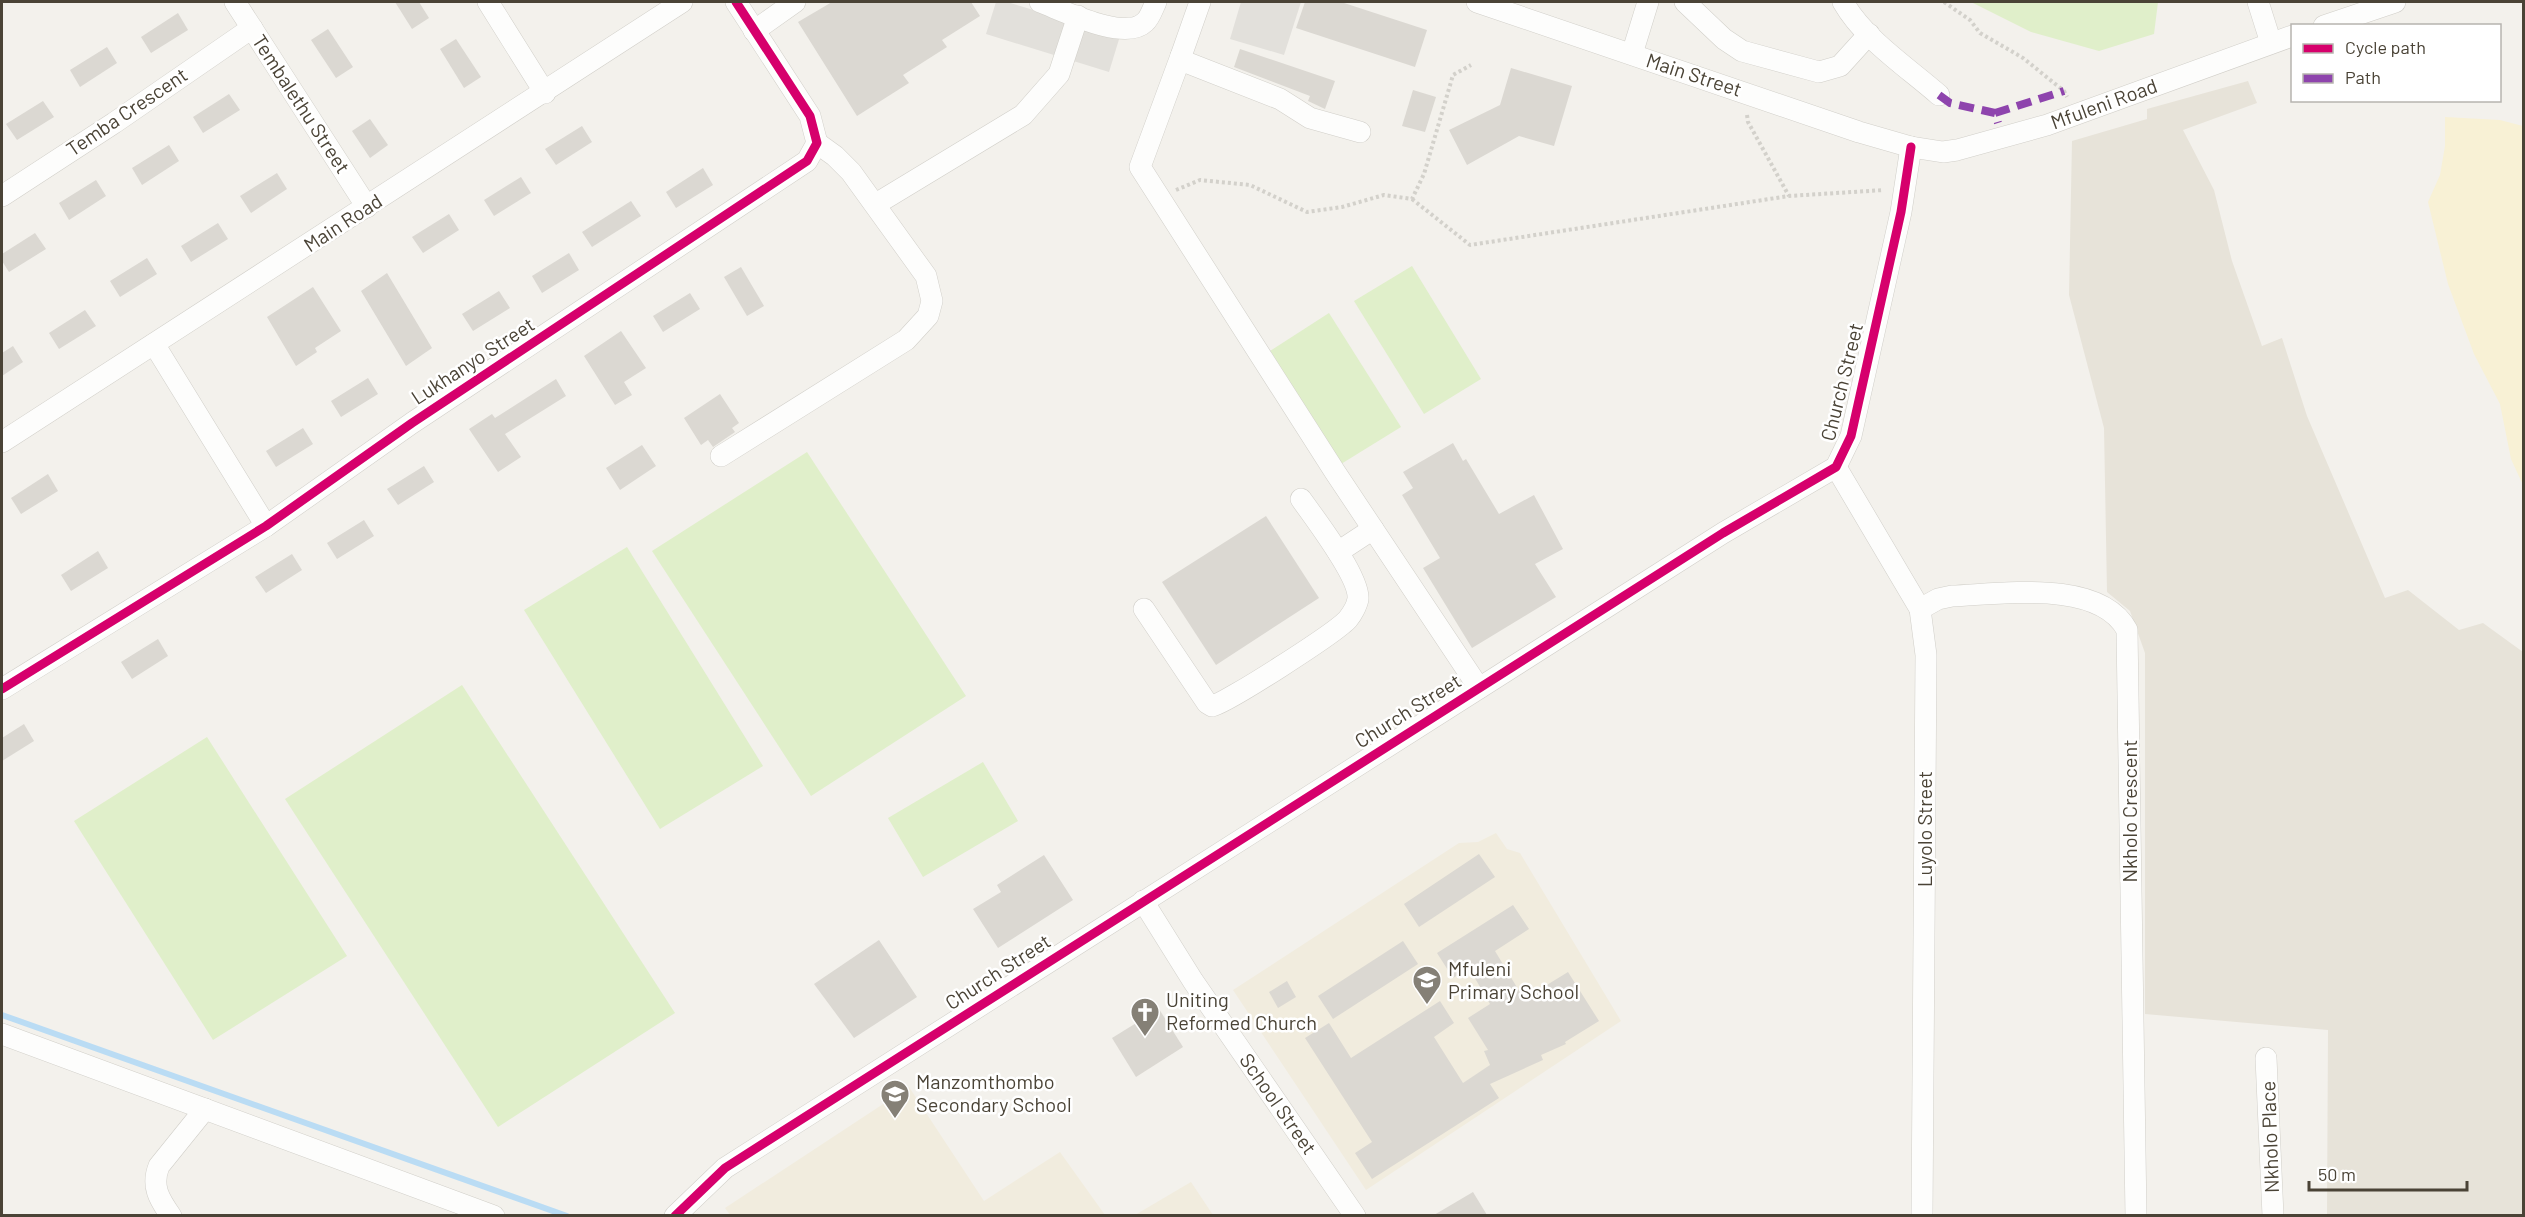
<svg xmlns="http://www.w3.org/2000/svg" width="2525" height="1217" viewBox="0 0 2525 1217" font-family="Barlow,sans-serif">
<rect width="100%" height="100%" fill="#f3f1ec"/>
<polygon fill="#e7e3d9" points="2248,81 2257,103 2183,130 2214,190 2232,261 2262,346 2282,338 2307,416 2385,598 2408,590 2459,630 2483,623 2523,652 2523,1215 2327,1215 2328,1030 2145,1014 2145,653 2130,611 2107,592 2104,428 2069,295 2072,141 2147,119 2147,109"/>
<g fill="#f1ecde">
<polygon points="1496,833 1507,849 1520,853 1621,1021 1366,1190 1233,990 1459,843 1478,842"/>
<polygon points="909,1087 984,1201 1060,1152 1105,1215 730,1215 725,1208"/>
<polygon points="1191,1182 1213,1215 1135,1215"/>
</g>
<g fill="#e0efca">
<polygon points="1971,2 2158,2 2154,34 2099,51 2031,32"/>
<polygon points="1412,266 1481,379 1424,414 1354,301"/>
<polygon points="1329,313 1401,427 1341,464 1270,351"/>
<polygon points="807,452 966,696 811,796 652,551"/>
<polygon points="627,547 763,766 660,829 524,610"/>
<polygon points="462,685 675,1013 498,1127 285,799"/>
<polygon points="207,737 347,956 213,1040 74,821"/>
<polygon points="983,762 1018,821 923,877 888,818"/>
</g>
<polygon fill="#f8f1d5" points="2445,117 2500,120 2523,126 2523,485 2511,459 2500,404 2474,354 2448,284 2428,202 2440,175 2445,146"/>
<g fill="#e2e0db">
<polygon points="996,2 1007,2 1120,36 1109,72 986,34"/>
<polygon points="1241,2 1301,2 1284,55 1230,39"/>
</g>
<g fill="none" stroke-linecap="round" stroke-linejoin="round">
<polyline stroke="#badcf4" stroke-width="6" points="2,1015 567,1216"/>
</g>
<g fill="#dbd8d2">
<polygon points="395,2 419,2 429,18 412,29"/>
<polygon points="832,2 971,2 980,16 942,40 947,47 903,75 909,83 857,116 798,22"/>
<polygon points="1305,2 1341,2 1427,30 1415,67 1296,28"/>
<polygon points="178,13 188,30 151,53 141,37"/>
<polygon points="328,29 353,67 336,78 311,40"/>
<polygon points="456,39 481,77 464,88 440,49"/>
<polygon points="107,47 117,63 80,87 70,70"/>
<polygon points="1240,49 1335,81 1325,109 1308,101 1310,96 1234,67"/>
<polygon points="1511,68 1572,86 1554,146 1519,136 1467,165 1449,130 1500,105"/>
<polygon points="1413,90 1436,97 1425,132 1402,126"/>
<polygon points="229,94 240,110 203,133 193,117"/>
<polygon points="43,101 54,117 17,140 6,124"/>
<polygon points="370,119 388,145 370,158 352,131"/>
<polygon points="582,126 592,142 556,165 545,149"/>
<polygon points="169,145 179,161 142,185 132,168"/>
<polygon points="703,168 713,185 676,208 666,192"/>
<polygon points="277,173 287,189 251,213 240,196"/>
<polygon points="521,177 531,193 494,216 484,200"/>
<polygon points="96,180 106,196 69,220 59,203"/>
<polygon points="631,201 641,216 592,247 582,232"/>
<polygon points="449,214 459,230 423,253 412,237"/>
<polygon points="218,223 228,239 191,262 181,246"/>
<polygon points="35,233 46,249 9,272 2,261 2,254"/>
<polygon points="569,253 579,270 542,293 532,276"/>
<polygon points="147,258 157,274 120,297 110,281"/>
<polygon points="741,267 764,306 747,316 724,277"/>
<polygon points="387,273 432,348 406,366 361,291"/>
<polygon points="313,287 341,331 315,348 317,352 296,366 267,317"/>
<polygon points="499,291 510,308 473,331 462,314"/>
<polygon points="690,293 700,309 663,332 653,316"/>
<polygon points="85,310 96,326 59,349 49,333"/>
<polygon points="621,331 646,368 624,382 632,395 615,405 584,356"/>
<polygon points="13,346 23,362 2,376 2,353"/>
<polygon points="368,378 378,394 341,417 331,401"/>
<polygon points="556,379 566,396 505,434 521,457 498,472 469,429 492,414 495,418"/>
<polygon points="720,394 739,423 732,428 735,432 713,447 708,440 701,445 684,418"/>
<polygon points="303,428 313,444 276,467 266,451"/>
<polygon points="1453,443 1463,461 1466,459 1499,514 1534,495 1563,549 1535,564 1556,597 1472,648 1423,568 1440,558 1402,495 1413,488 1403,472"/>
<polygon points="642,445 656,466 620,490 606,468"/>
<polygon points="424,466 434,482 398,505 387,489"/>
<polygon points="48,474 58,491 21,514 11,498"/>
<polygon points="1266,516 1319,598 1216,665 1162,582"/>
<polygon points="364,520 374,536 337,559 327,543"/>
<polygon points="98,551 108,568 71,591 61,575"/>
<polygon points="292,554 302,570 266,593 255,577"/>
<polygon points="158,639 168,656 132,679 121,662"/>
<polygon points="24,724 34,741 2,761 2,738"/>
<polygon points="1479,854 1495,877 1419,927 1404,904"/>
<polygon points="1044,855 1073,900 998,948 973,909 1001,892 997,885"/>
<polygon points="1513,905 1529,929 1495,951 1524,999 1568,972 1599,1021 1565,1042 1566,1044 1541,1055 1543,1060 1490,1084 1499,1098 1372,1179 1355,1153 1372,1142 1305,1038 1329,1023 1351,1058 1440,1001 1454,1023 1434,1037 1463,1083 1490,1065 1484,1051 1488,1050 1468,1018 1490,1004 1469,968 1453,978 1437,953"/>
<polygon points="879,940 917,997 854,1038 814,984"/>
<polygon points="1403,941 1418,964 1333,1019 1318,996"/>
<polygon points="1287,981 1296,997 1278,1008 1269,992"/>
<polygon points="1159,1009 1183,1047 1136,1077 1112,1038"/>
<polygon points="1473,1192 1487,1215 1434,1215"/>
</g>
<g fill="none" stroke-linecap="round" stroke-linejoin="round">
<g stroke="#d1cfc9" stroke-width="22">
<g id="minor">
<polyline points="235,2 367,207"/>
<polyline points="488,2 545,93"/>
<path d="M1040,2C1062,10 1125,42 1145,22C1150,18 1153,8 1156,2"/>
<polyline points="1200,2 1181,56 1183,61 1280,99 1310,118 1360,132"/>
<polyline points="1477,2 1859,132 1911,147 1943,152 1957,150 2047,125 2292,36"/>
<polyline points="1685,2 1724,39 1742,51 1819,72 1840,66 1869,34"/>
<path d="M1843,2C1864,39 1907,67 1939,95"/>
<polyline points="2258,2 2271,43"/>
<polyline points="2324,26 2395,2"/>
<polyline points="754,31 795,2"/>
<polyline points="1632,54 1648,2"/>
<polyline points="1181,56 1140,167 1335,472 1479,688"/>
<polyline points="2,196 114,123 252,28"/>
<polyline points="876,204 1023,115 1059,74 1078,16"/>
<polyline points="154,344 266,526"/>
<polyline points="2,442 682,2"/>
<polyline points="721,456 906,340 928,316 932,301 926,276 851,172 835,156 817,143"/>
<polyline points="1836,467 1920,609 1926,655 1922,1216"/>
<polyline points="1338,552 1373,529"/>
<path d="M1144,609L1207,703L1212,706C1225,704 1337,632 1348,619C1352,614 1357,605 1358,599C1360,577 1315,519 1301,499"/>
<path d="M1920,609L1938,599L1952,596C2002,594 2100,579 2127,630L2136,1216"/>
<polyline points="2,689 266,526 412,423 807,161 817,143 810,116 736,2"/>
<polyline points="1143,901 1193,981 1355,1216"/>
<polyline points="2,1034 494,1216"/>
<polyline points="2266,1058 2273,1216"/>
<path d="M171,1216C159,1199 151,1186 159,1166L205,1109"/>
<polyline points="675,1216 725,1168 1723,533 1836,467 1851,436 1901,212 1911,147"/>
</g>
</g>
<g stroke="#d3d1cb" stroke-width="4" stroke-dasharray="3 3" stroke-linecap="butt">
<polyline points="1944,2 1970,20 1980,33 2023,58 2064,91 2067,97"/>
<polyline points="1747,115 1748,122 1789,196"/>
<polyline points="1176,190 1200,180 1250,185 1307,212 1342,207 1384,195 1412,199 1424,174 1453,75 1471,65"/>
<polyline points="1412,199 1470,245 1789,196 1884,190"/>
</g>
<use href="#minor" stroke="#fdfdfc" stroke-width="21"/>
<g stroke="#8e44ad" stroke-width="8" stroke-dasharray="15 8" stroke-linecap="butt">
<polyline points="1939,95 1950,103 1995,113 1998,123"/>
<polyline points="1995,113 2064,91"/>
</g>
<g stroke="#fff" stroke-width="13">
<g id="cycleway">
<polyline points="2,689 266,526 412,423 807,161 817,143 810,116 736,2"/>
<polyline points="675,1216 725,1168 1723,533 1836,467 1851,436 1901,212 1911,147"/>
</g>
</g>
<use href="#cycleway" stroke="#d6006c" stroke-width="9"/>
</g>
<defs>
<g id="school-pin" transform="scale(1.5)"><path d="M0 17L-7.5 6A9.5 9.5 0 1 1 7.5 6Z" fill="#858076" stroke="#fff"/><path d="M0-5L7-2L0 1L-7-2ZM-4 1L0 2.5L4 1V4Q0 6-4 4Z" fill="#fff"/></g>
<g id="church-pin" transform="scale(1.5)"><path d="M0 17L-7.5 6A9.5 9.5 0 1 1 7.5 6Z" fill="#858076" stroke="#fff"/><path d="M-1.2-6h2.4v3.5h3.3v2.4h-3.3V6h-2.4V-.1h-3.3v-2.4h3.3Z" fill="#fff"/></g>
</defs>
<g fill-rule="evenodd">
<use href="#school-pin" x="1427" y="980"/>
<use href="#church-pin" x="1145" y="1012"/>
<use href="#school-pin" x="895" y="1094"/>
</g>
<g text-anchor="middle" stroke-width="5" stroke-linejoin="round" paint-order="stroke">
<g font-size="20" fill="#4a4336" stroke="#fff">
<text transform="translate(1694 75) rotate(18)" y="7">Main Street</text>
<text transform="translate(301 104) rotate(57)" y="7">Tembalethu Street</text>
<text transform="translate(2104 104) rotate(-20)" y="7">Mfuleni Road</text>
<text transform="translate(127 112) rotate(-34)" y="7">Temba Crescent</text>
<text transform="translate(343 223) rotate(-33)" y="7">Main Road</text>
<text transform="translate(473 361) rotate(-33)" y="7">Lukhanyo Street</text>
<text transform="translate(1842 382) rotate(-76)" y="7">Church Street</text>
<text transform="translate(1408 711) rotate(-32)" y="7">Church Street</text>
<text transform="translate(2130 811) rotate(-90)" y="7">Nkholo Crescent</text>
<text transform="translate(1925 829) rotate(-90)" y="7">Luyolo Street</text>
<text transform="translate(998 972) rotate(-33)" y="7">Church Street</text>
<text transform="translate(1278 1104) rotate(55)" y="7">School Street</text>
<text transform="translate(2270 1137) rotate(-92)" y="7">Nkholo Place</text>
</g>
<g font-size="20" fill="#4a4336" stroke="#fff" text-anchor="start">
<text x="1448" y="976">Mfuleni<tspan x="1448" dy="23">Primary School</tspan></text>
<text x="1166" y="1007">Uniting<tspan x="1166" dy="23">Reformed Church</tspan></text>
<text x="916" y="1089">Manzomthombo<tspan x="916" dy="23">Secondary School</tspan></text>
</g>
</g>
<rect width="2525" height="1217" fill="none" stroke="#4a4336" stroke-width="6"/>
<rect x="2291" y="24" width="210" height="78" fill="#ffffff" stroke="#b7b4af" stroke-width="1.5"/>
<rect x="2303" y="44" width="30" height="9" fill="#d6006c" stroke="#b7b4af" stroke-width="1.5"/>
<text x="2345" y="54" font-size="18" fill="#4a4336">Cycle path</text>
<rect x="2303" y="74" width="30" height="9" fill="#8e44ad" stroke="#b7b4af" stroke-width="1.5"/>
<text x="2345" y="84" font-size="18" fill="#4a4336">Path</text>
<path d="M2309 1181v9h158v-9" fill="none" stroke="#4a4336" stroke-width="3"/>
<text x="2318" y="1181" font-size="18" fill="#4a4336" stroke="#ffffff" stroke-width="4.5" paint-order="stroke">50 m</text>
</svg>
